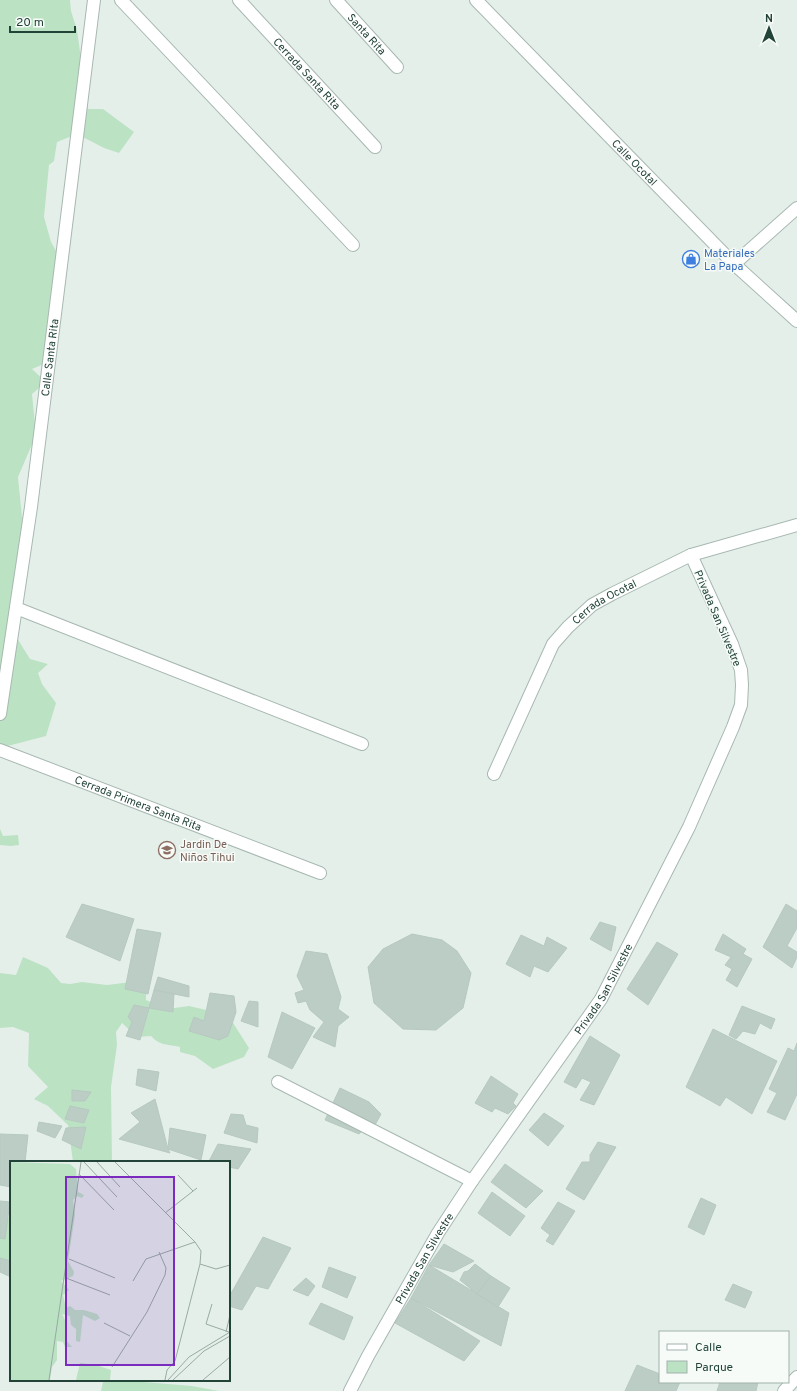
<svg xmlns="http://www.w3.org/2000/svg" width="797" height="1391" viewBox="0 0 797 1391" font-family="Overpass,sans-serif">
<rect width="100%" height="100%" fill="#e5efea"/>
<g fill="#bce2c4">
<polygon points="0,0 70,0 71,11 77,30 88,109 103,109 134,132 119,153 104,148 77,134 57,142 54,161 49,165 44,217 51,242 65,267 66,277 56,305 44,364 32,369 46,382 32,394 36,435 18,477 24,538 17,638 30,659 48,664 38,673 42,684 56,703 46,736 0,748"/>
<polygon points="0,829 3,836 18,835 19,845 11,846 0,845"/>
<path d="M23,957L48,968L61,983L70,984L82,982L107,985L131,982L146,993V1000L167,1009L189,1006L228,1015L249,1048L244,1057L213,1069L195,1056L180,1052V1047C168,1044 160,1046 151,1036L137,1037L122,1023L116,1032L117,1045L111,1087L112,1162H73L68,1125L48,1106L34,1099L48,1087L28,1066L29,1033L13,1027L0,1028V973L16,975Z"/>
<polygon points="0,1210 11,1220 11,1263 0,1263"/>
<polygon points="132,1381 192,1386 219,1391 101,1391 103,1382"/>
</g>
<g fill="#bccdc6" stroke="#b6c9c0">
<polygon points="82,904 134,919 120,961 66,937"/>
<polygon points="786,904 797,911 797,928 787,946 797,952 797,957 792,968 763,947"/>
<polygon points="600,922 616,927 611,951 590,939"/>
<polygon points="137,929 161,933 148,994 125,989"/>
<polygon points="412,934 442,940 457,951 471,973 463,1008 436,1030 403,1029 374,1003 368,967 383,949"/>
<polygon points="723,934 746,949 743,954 752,959 737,987 726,980 732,969 725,965 731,957 715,950"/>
<polygon points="521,935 544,946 547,937 567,948 548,972 534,966 530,977 506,964"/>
<polygon points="657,942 678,954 648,1005 627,989"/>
<polygon points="306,951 327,954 341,997 338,1009 349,1017 338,1026 335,1047 313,1037 324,1022 310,1010 306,1001 298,1003 295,993 304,990 297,976"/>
<polygon points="158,977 189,986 189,997 154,990"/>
<polygon points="154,990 174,994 173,1012 149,1008"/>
<polygon points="210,993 234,996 236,1012 228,1036 219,1040 189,1031 194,1017 204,1021"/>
<polygon points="249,1001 258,1002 258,1027 241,1021"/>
<polygon points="134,1005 149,1008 140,1040 126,1036 132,1022 128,1017"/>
<polygon points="742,1006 775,1019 771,1029 760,1023 755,1034 743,1031 736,1039 729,1035"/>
<polygon points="282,1012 315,1028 292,1069 268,1057"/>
<polygon points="713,1029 777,1061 752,1114 726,1097 720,1106 686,1087"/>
<polygon points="590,1036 620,1055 594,1105 580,1100 591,1082 582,1078 576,1088 564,1082"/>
<polygon points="797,1043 797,1094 785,1120 767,1112 777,1093 769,1089 788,1048 794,1051"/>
<polygon points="138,1069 159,1072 156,1091 136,1085"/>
<polygon points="491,1076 518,1094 513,1103 516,1106 508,1114 495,1108 492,1112 475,1103"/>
<polygon points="340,1088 369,1102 381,1114 375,1125 371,1122 359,1134 325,1120"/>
<polygon points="72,1090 91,1092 85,1101 72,1101"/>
<polygon points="155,1099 168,1149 170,1153 119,1139 140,1122 131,1113"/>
<polygon points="70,1106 89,1110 84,1123 65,1119"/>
<polygon points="544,1113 564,1126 548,1146 529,1130"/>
<polygon points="231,1114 243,1115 246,1125 258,1128 257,1143 224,1133"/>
<polygon points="39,1122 62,1126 55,1138 37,1131"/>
<polygon points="86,1127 81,1149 62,1140 66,1128"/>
<polygon points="170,1128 206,1135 201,1160 168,1149"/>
<polygon points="0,1134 28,1135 25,1162 11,1162 11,1187 0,1185"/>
<polygon points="598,1142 616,1147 584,1200 566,1189 582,1162 590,1162 590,1155"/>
<polygon points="218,1144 251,1149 238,1169 229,1167 229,1162 209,1161"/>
<polygon points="505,1164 543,1191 526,1208 491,1182"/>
<polygon points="492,1192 525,1216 510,1236 478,1213"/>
<polygon points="701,1198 716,1205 704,1235 688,1227"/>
<polygon points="0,1201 10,1202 5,1239 0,1238"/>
<polygon points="558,1202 575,1211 553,1245 546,1241 550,1235 541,1228"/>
<polygon points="263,1237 291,1248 268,1289 256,1286 242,1310 229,1306 229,1297"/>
<polygon points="444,1244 474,1261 453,1272 429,1265"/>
<polygon points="0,1258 11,1261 11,1277 0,1272"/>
<polygon points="475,1264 491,1276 477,1294 460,1280 464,1272 468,1271"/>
<polygon points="429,1265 509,1313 501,1346 411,1298"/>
<polygon points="329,1267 356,1277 347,1298 322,1287"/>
<polygon points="491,1276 510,1288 498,1307 477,1294"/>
<polygon points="306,1278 315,1286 308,1296 293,1290"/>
<polygon points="733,1284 752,1292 745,1308 725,1300"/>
<polygon points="411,1298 480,1341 464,1361 395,1323"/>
<polygon points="321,1303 353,1317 344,1340 309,1324"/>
<polygon points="637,1365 660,1374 660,1382 680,1382 676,1391 625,1391"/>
<polygon points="720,1382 758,1382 756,1391 717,1391"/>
</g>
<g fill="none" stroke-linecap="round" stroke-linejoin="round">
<g stroke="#a7b8b1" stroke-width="14">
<g id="street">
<polyline points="121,0 353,245"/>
<path id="s1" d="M239,0L375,147"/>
<path id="s2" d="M336,0L397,67"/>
<path id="s3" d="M476,0L734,264L797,321"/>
<polyline points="734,264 797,208"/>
<polyline points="16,608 362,744"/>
<path id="s4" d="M0,714L31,507L94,0"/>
<path id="s5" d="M0,750L320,873"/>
<path id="s6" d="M494,774L553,644L568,627L592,605L612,594L691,555L797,525"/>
<polyline points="278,1082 472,1181"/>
<path id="s7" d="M350,1391L368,1356L438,1233L472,1181L601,999L689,827L733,727L741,705L742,685L741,670L732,644L691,555"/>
<polyline points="784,1391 797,1377"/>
</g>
</g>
<use href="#street" stroke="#fff" stroke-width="12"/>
</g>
<defs>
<g id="shop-ring" transform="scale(0.9)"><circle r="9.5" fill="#f6fbf8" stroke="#3f7fe0" stroke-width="1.5"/><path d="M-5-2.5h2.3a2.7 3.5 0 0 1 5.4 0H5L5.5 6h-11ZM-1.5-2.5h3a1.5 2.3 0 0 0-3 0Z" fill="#3f7fe0"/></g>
<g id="school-ring" transform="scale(0.9)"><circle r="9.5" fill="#f6fbf8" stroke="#8d6e63" stroke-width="1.5"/><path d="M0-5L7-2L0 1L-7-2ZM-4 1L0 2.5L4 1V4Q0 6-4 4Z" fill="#8d6e63"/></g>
</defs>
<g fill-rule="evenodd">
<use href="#shop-ring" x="691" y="259"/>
<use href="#school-ring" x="167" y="850"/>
</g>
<g text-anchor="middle" stroke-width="3" stroke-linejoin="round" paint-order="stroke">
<g font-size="11" fill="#224338" stroke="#f6fbf8">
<text dy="4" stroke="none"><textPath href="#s2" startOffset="46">Santa Rita</textPath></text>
<text dy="4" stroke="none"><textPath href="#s1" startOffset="100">Cerrada Santa Rita</textPath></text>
<text dy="4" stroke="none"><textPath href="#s3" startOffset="227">Calle Ocotal</textPath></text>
<text dy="4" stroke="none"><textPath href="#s4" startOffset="360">Calle Santa Rita</textPath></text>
<text dy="4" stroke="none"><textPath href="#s6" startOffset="210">Cerrada Ocotal</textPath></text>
<text transform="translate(718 618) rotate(67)" y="4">Privada San Silvestre</text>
<text dy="4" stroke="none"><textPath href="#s5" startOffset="148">Cerrada Primera Santa Rita</textPath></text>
<text dy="4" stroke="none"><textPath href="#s7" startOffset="476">Privada San Silvestre</textPath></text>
<text dy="4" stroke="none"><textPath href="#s7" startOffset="152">Privada San Silvestre</textPath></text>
</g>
<g font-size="11" fill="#366cbe" stroke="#f6fbf8" text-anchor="start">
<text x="704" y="257">Materiales<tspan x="704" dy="13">La Papa</tspan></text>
</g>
<g font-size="11" fill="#785e54" stroke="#f6fbf8" text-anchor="start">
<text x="180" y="848">Jardin De<tspan x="180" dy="13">Niños Tihui</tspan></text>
</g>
</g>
<g transform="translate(10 1161)">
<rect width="220" height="220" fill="#e5efea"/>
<path d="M0,1L60,3L66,8L68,31L74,34L72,37L67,35L63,39L65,54L58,100L64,111L63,115L51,120L59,129L53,134L56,147L60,145L65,149H74L87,153L90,157L85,160L73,154L70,181L66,180V168L61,164L60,155L52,153L56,161L55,178L62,186H55L53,181L47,180V199L42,206L40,219H0ZM70,202L86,204L101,209L100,219H66Z" fill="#bce2c4"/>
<path fill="none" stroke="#97aaa3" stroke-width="1" d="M74,1L107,36M87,1L110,26M105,1L185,81L191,90L190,103L165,200L157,209L155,219M69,13L104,49M168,14L183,30M155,52L187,27M59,98L105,117M190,103L206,108L220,104M56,117L100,134M123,120L136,98L185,81M202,143L196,163L219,171M94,162L120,175M216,171L220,154M102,206L137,151L155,114L156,107L149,91M39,219L71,1M158,219L179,196L220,171M163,219L194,190L220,175M193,219L220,196"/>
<path fill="#7b2cbf" fill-opacity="0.15" stroke="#7b2cbf" stroke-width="2" d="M56,16H164V204H56Z"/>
<rect width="220" height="220" fill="none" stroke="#224338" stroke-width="2"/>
</g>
<rect x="659" y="1331" width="130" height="52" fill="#f6fbf8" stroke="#a1b1ab"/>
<rect x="667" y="1344" width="20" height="6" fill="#ffffff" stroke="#a1b1ab"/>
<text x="695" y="1351" font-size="12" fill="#224338">Calle</text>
<rect x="667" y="1361" width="20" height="12" fill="#bce2c4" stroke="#a1b1ab"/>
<text x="695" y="1371" font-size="12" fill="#224338">Parque</text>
<g transform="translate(769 28)" stroke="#f6fbf8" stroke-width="3" paint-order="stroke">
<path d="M0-3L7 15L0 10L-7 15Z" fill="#224338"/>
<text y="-6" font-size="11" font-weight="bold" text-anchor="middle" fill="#224338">N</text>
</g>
<path d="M10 26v6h65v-6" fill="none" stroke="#224338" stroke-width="2"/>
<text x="16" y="26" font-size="12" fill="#224338" stroke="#f6fbf8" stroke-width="3" paint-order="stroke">20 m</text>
</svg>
